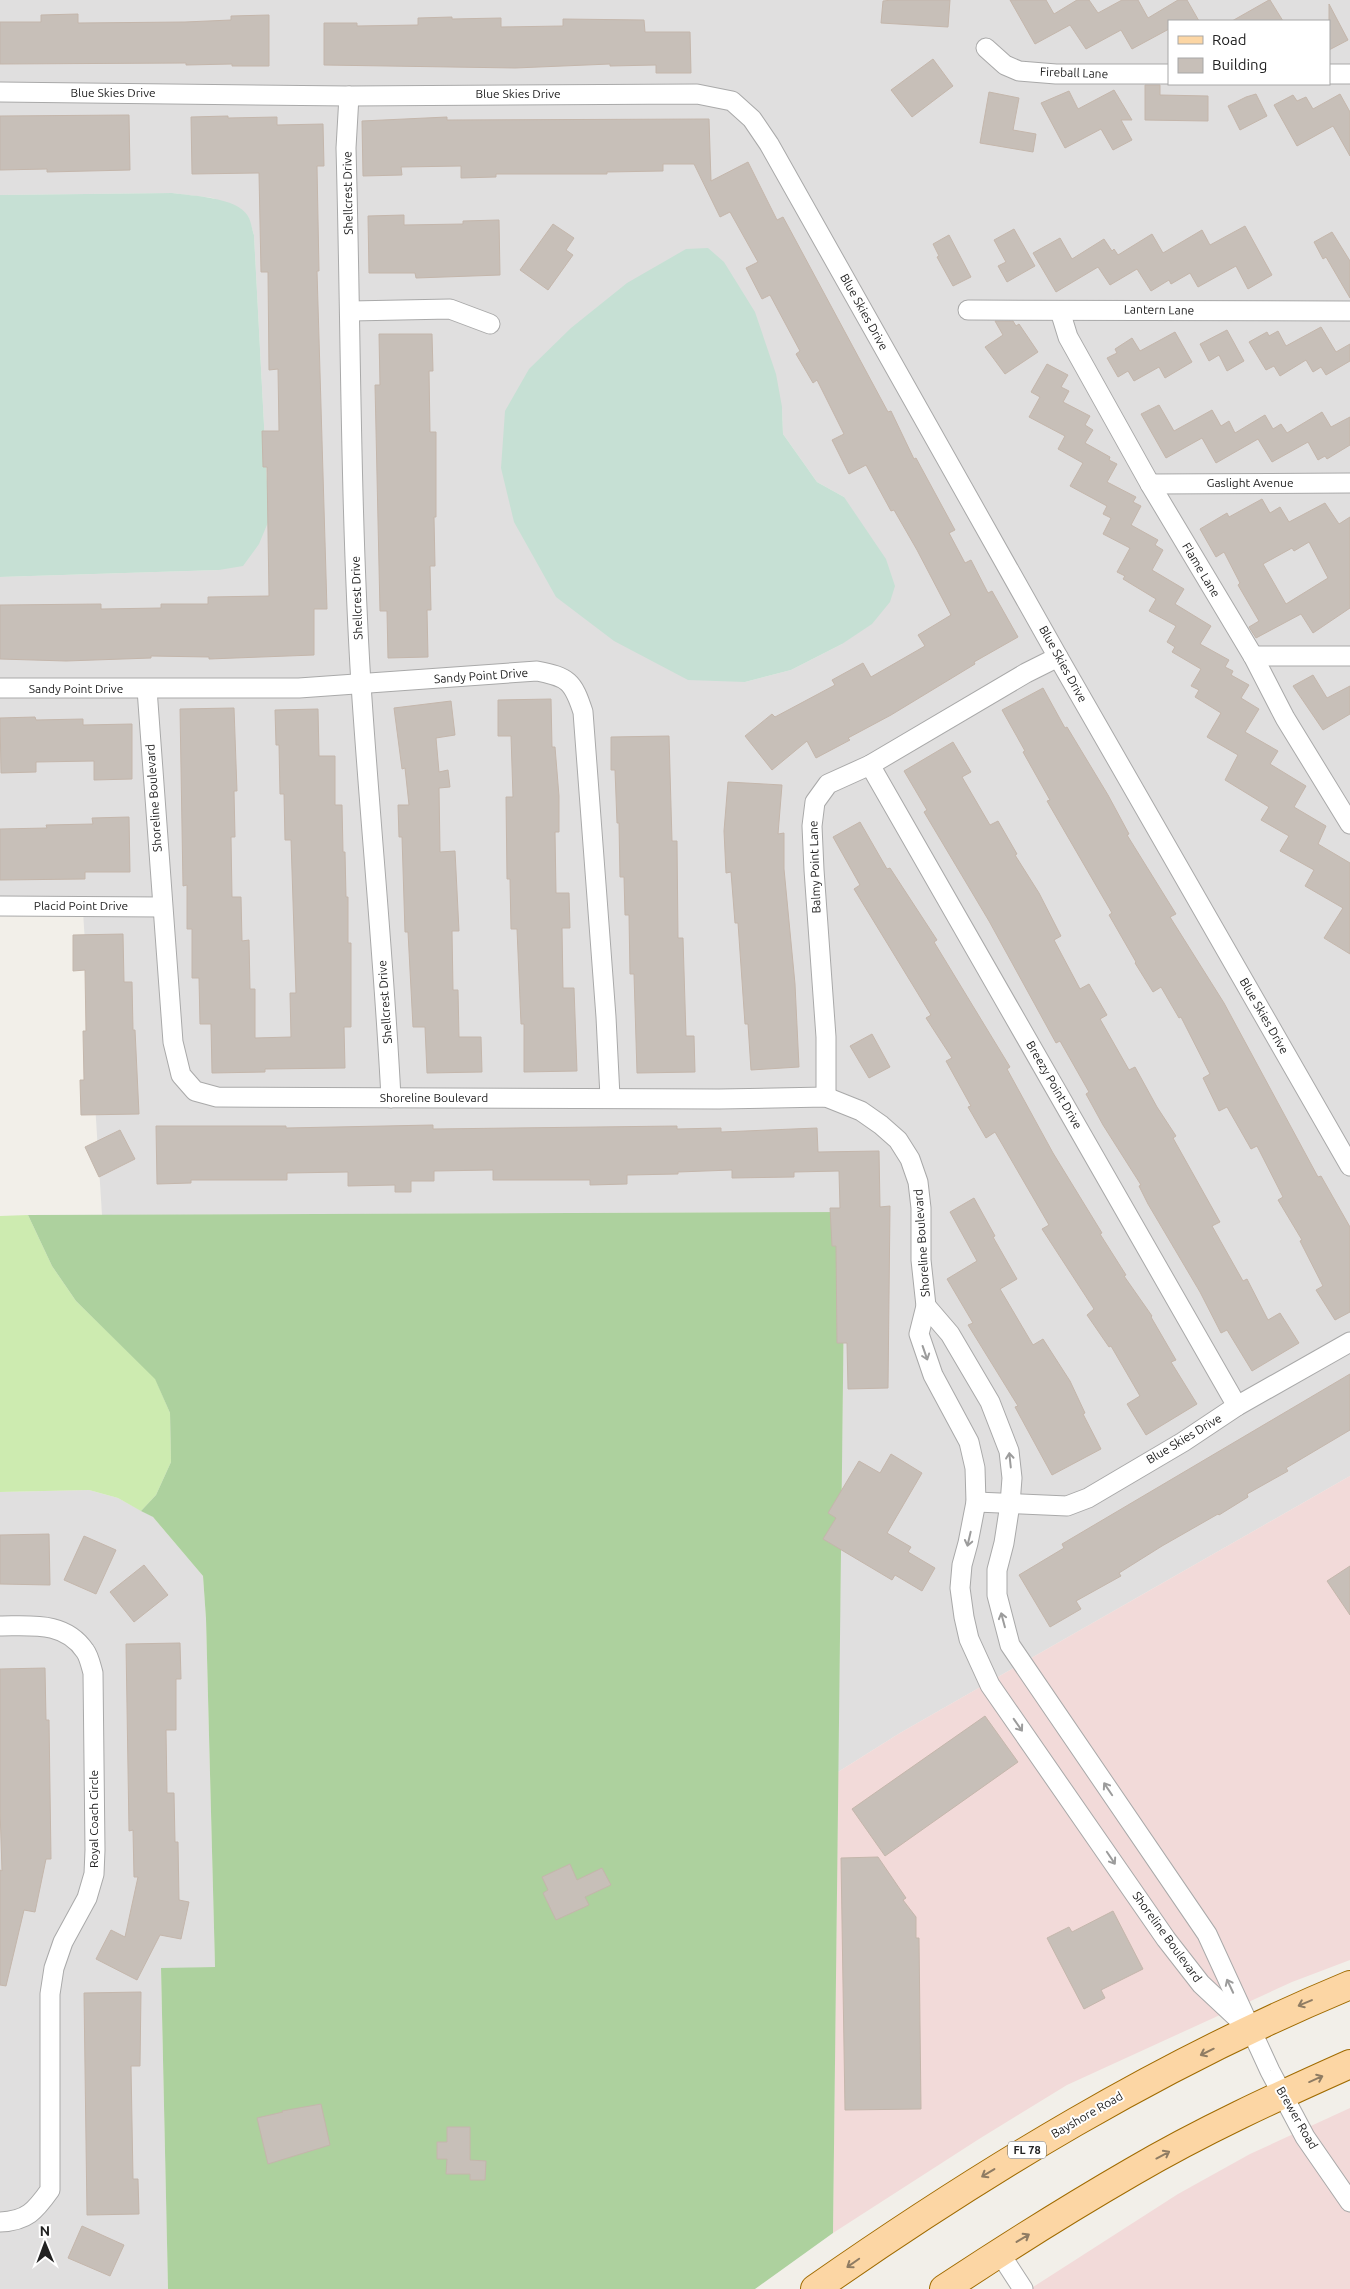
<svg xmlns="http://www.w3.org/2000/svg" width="1350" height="2289" viewBox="0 0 1350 2289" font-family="Ubuntu,sans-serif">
<rect width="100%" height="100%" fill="#f2efe9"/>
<g fill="#e0dfdf" fill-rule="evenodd">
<path d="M0,0H1350V1476L900,1733L838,1772L845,1212L102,1215L83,911L0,910V577L219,570L269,520L254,235L248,216L213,198L172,193L0,195ZM1169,21H1329V84H1169ZM782,407L783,434L817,482L844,497L842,644L791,670L745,682Z"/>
<polygon points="89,1490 118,1498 153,1517 203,1576 206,1619 215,1967 161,1969 168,2289 0,2289 0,1492"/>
</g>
<g fill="#f2dad9">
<polygon points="1350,1476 1350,1960 1292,1982 1067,2085 979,2139 833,2233 838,1772 900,1733"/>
<polygon points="1350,2108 1350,2289 1030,2289 1178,2194 1250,2154"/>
</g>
<polygon fill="#cdebb0" points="28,1215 52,1266 76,1301 155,1378 170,1413 171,1462 156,1495 141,1511 118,1498 89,1490 0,1492 0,1216"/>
<polygon fill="#add19e" points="845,1212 833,2233 755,2289 168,2289 161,1968 215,1967 206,1619 203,1576 153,1517 141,1511 156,1495 171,1462 170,1413 155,1379 76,1301 52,1266 28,1215"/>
<g fill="#c6e0d4">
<path d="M172,193C192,196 237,197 248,216C251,221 252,229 254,235L269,520L259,544L243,566L219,570L0,577V195Z"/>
<polygon points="708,248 724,262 755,312 776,374 782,407 783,434 817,482 844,497 886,559 895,586 890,602 872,624 842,644 791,670 745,682 688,680 614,641 556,597 514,522 501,468 505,411 529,369 571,328 627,283 686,249"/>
</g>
<g fill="#c7bfb8" stroke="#c4b6ab" fill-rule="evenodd">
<polygon points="892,0 950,0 948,27 881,23 883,1"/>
<polygon points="1010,0 1046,0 1054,14 1077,0 1089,0 1098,13 1122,0 1138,0 1148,18 1178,0 1187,0 1199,21 1169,21 1169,29 1132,49 1121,30 1086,49 1070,25 1035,44"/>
<polygon points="1270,0 1283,21 1232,21 1269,0"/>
<polygon points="1329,4 1348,40 1329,50"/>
<polygon points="78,14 78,23 185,22 231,20 231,16 269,15 269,66 232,66 232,64 186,65 186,63 0,64 0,22 41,22 41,15"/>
<polygon points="452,17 452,19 501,18 501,27 563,26 563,19 644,20 645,32 690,32 691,73 656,73 656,65 610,66 610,64 515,68 324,65 324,23 357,23 357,26 418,25 418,18"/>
<polygon points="933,59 953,86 912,117 891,90"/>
<polygon points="1145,85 1160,85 1160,95 1208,96 1208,121 1145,120"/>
<polygon points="1114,90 1132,120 1121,120 1132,140 1113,150 1101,129 1065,148 1041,103 1069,91 1078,109"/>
<polygon points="989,92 1019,98 1013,130 1036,134 1033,152 980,143"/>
<polygon points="1256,94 1267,116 1240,130 1228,106 1246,97"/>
<polygon points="1340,94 1350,112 1350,156 1333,126 1297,146 1274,105 1293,95 1297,101 1306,97 1313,109"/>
<polygon points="129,115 130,170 47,172 47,169 0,170 0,116"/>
<polygon points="228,116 228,118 277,117 277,125 323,124 324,166 317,166 319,271 317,271 327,609 314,609 314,655 209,659 209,657 151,656 151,658 66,661 0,659 0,605 101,604 101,609 161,608 161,604 208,604 208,597 269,596 267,467 263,467 262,431 279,431 278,369 269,370 268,272 261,272 259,173 192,174 191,117"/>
<polygon points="447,117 447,120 709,119 711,181 748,162 777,220 783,217 789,228 888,412 891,411 914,459 916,458 955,530 949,533 965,563 971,560 988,593 992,591 1018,637 974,662 975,664 891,715 848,738 850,740 816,758 807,741 772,770 745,736 772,714 775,717 835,685 832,680 863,663 871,677 925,646 918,635 951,615 917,550 894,510 891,511 866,465 849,474 832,440 844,434 817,380 813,383 796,354 800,351 770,295 762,299 746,268 758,262 730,212 720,217 694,164 663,164 663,171 607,172 607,174 496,174 496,177 461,178 461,166 401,167 402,175 363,176 362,121"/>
<polygon points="404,215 404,225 463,224 463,221 499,220 500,275 416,278 415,273 369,273 368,216"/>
<polygon points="553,224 574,238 566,250 573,255 548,290 520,270"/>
<polygon points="1245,226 1272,275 1248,289 1236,266 1198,287 1190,273 1171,284 1169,280 1151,291 1137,269 1110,285 1098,267 1056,292 1033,253 1060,238 1072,259 1104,239 1112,251 1114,249 1118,255 1152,234 1163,253 1202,230 1210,245"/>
<polygon points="1014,229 1035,266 1007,282 998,266 1006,262 994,240"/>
<polygon points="1332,232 1350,261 1350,298 1326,257 1323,259 1314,242"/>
<polygon points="949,235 971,277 953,286 937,257 939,256 933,244"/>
<polygon points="995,321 1013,321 1016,326 1019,324 1038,352 1005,374 985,347 1003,335"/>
<polygon points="1321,327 1336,352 1350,344 1350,361 1326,375 1321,367 1313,372 1306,360 1280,376 1274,366 1266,370 1249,342 1267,332 1269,336 1278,331 1286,346"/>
<polygon points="1227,330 1244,361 1227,371 1219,355 1209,361 1200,344"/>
<polygon points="1175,332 1192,362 1165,378 1159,367 1134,381 1128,371 1118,377 1107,358 1117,353 1115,349 1132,338 1140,351"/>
<polygon points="379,334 432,334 433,371 429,371 430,432 436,432 436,517 434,517 435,566 430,566 431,610 427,610 428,657 388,658 387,611 380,611 375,385 380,385"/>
<polygon points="1047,364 1068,375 1061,387 1069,391 1063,402 1090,416 1085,425 1093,430 1085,443 1110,457 1109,460 1117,464 1107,482 1136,497 1133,502 1141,506 1131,525 1158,540 1155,545 1163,550 1152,570 1184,589 1175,604 1211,626 1200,644 1229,660 1225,667 1233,671 1231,675 1249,685 1241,698 1259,709 1245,732 1278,751 1270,764 1306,786 1294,807 1326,826 1318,844 1350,863 1350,954 1324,938 1343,908 1305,886 1314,870 1280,851 1289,836 1261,820 1269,807 1225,780 1238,755 1207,737 1221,713 1195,697 1199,690 1191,686 1201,669 1172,652 1175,647 1167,642 1176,626 1149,611 1156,599 1123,579 1125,576 1117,572 1130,548 1103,534 1111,518 1103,514 1107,506 1070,486 1083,463 1058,449 1065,436 1029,417 1040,397 1031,392"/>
<polygon points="1159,405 1174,431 1212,410 1221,426 1229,421 1235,433 1265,415 1273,429 1281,424 1287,433 1322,412 1331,427 1350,417 1350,445 1327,459 1325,456 1318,460 1308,442 1272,462 1258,439 1216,463 1202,438 1166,458 1141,414"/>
<path d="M1262,499L1270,513L1280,507L1289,522L1325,503L1339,524L1350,517V608L1313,633L1301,614L1256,638L1249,627L1259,621L1238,585L1240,583L1224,552L1216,557L1200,529L1227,513L1229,517ZM1309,542L1328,578L1286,604L1263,564L1292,548L1294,551Z"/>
<polygon points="1313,675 1327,698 1350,686 1350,714 1323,730 1293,686"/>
<polygon points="1043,688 1065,728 1067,727 1108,795 1129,834 1127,835 1176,914 1170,917 1224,1003 1318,1177 1321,1176 1350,1227 1350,1312 1335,1320 1316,1290 1323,1286 1300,1241 1302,1240 1278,1200 1283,1197 1257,1146 1251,1149 1227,1107 1219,1111 1203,1078 1210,1074 1181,1017 1179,1018 1161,987 1153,992 1135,963 1136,962 1109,915 1112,913 1047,801 1050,800 1023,752 1025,751 1002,710"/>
<polygon points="551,699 552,747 555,747 559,796 559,832 555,832 556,893 569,893 570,928 562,928 563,988 574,988 577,1071 524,1072 524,1024 521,1024 517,929 511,929 510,879 507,879 506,797 513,797 511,736 498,736 498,700"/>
<polygon points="451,701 455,735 436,738 439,772 448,770 450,787 439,788 440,852 455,851 459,931 452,931 453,990 458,990 459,1037 481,1037 482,1072 427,1073 425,1027 413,1027 408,932 405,932 402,837 399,837 398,805 409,805 405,768 402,769 394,708"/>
<polygon points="234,708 237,791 234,791 235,837 231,837 232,897 241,897 242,941 249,940 250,989 255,989 255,1038 291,1037 290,993 296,993 291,840 285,840 284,794 280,794 279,745 276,745 275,710 318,709 319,756 335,756 335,805 342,805 343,852 345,852 346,897 348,897 348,943 351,943 351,1027 344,1027 345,1068 265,1069 265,1072 212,1073 211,1024 200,1024 199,978 192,978 192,929 187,929 187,885 183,886 180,709"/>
<polygon points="35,717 36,720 83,719 83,725 132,724 132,779 94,780 94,761 36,762 36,772 1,773 0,718"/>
<polygon points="669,736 672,841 677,841 678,938 683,938 686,1036 694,1036 695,1072 637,1073 634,974 630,974 629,915 625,915 624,877 620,877 619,823 617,823 615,770 611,770 611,737"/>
<polygon points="953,742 971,772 962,777 990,825 998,821 1017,854 1015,855 1039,893 1061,936 1054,940 1080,989 1089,984 1107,1015 1100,1019 1129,1070 1135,1067 1157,1107 1176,1136 1173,1138 1220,1222 1212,1226 1243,1281 1247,1279 1268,1320 1280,1313 1299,1343 1252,1371 1227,1330 1221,1333 1200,1292 1148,1204 1139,1186 1141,1185 1103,1125 1086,1094 1089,1092 1060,1041 1056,1043 989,921 924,812 927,810 904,771"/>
<polygon points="728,782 782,785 778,834 784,833 784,869 795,984 799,1067 751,1070 748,1024 745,1024 738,923 735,923 731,872 726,873 724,831"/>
<polygon points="129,817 130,872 85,872 85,879 0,880 0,829 47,828 46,825 93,824 92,818"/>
<polygon points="860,822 887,869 890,868 937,940 934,942 1010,1067 1007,1069 1053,1153 1102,1233 1100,1234 1126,1275 1124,1276 1152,1316 1151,1317 1176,1360 1171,1362 1197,1404 1146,1435 1127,1404 1140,1396 1111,1346 1109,1347 1087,1315 1094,1309 1042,1229 1049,1225 995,1132 986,1138 968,1107 971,1106 946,1061 952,1058 926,1018 931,1015 854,889 860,885 833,837"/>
<polygon points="123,934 124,982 132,982 133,1030 135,1030 139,1114 81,1115 80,1080 84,1080 83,1031 86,1031 85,970 73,971 73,935"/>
<polygon points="872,1034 890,1067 869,1078 850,1046"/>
<polygon points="433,1125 433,1129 677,1126 677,1129 721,1128 721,1132 817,1128 818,1152 879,1151 880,1207 890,1206 888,1388 848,1389 847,1343 837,1343 836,1246 832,1246 830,1208 840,1208 839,1171 794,1172 794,1177 732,1178 732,1170 678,1172 678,1174 627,1175 627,1184 590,1185 590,1180 493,1180 493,1170 434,1171 434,1181 411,1181 411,1192 395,1192 395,1185 348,1186 348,1172 287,1173 287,1180 191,1180 191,1183 157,1184 156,1126 286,1126 286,1128"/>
<polygon points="120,1130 135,1159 99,1177 85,1147"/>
<polygon points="974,1198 995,1236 993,1237 1017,1279 1000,1289 1033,1345 1043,1339 1070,1381 1085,1413 1083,1414 1101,1449 1052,1475 1015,1407 1018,1406 968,1325 973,1323 947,1279 977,1261 950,1212"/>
<polygon points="1350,1374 1350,1430 1286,1468 1288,1471 1247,1494 1248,1497 1219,1515 1218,1514 1162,1546 1119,1573 1121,1576 1076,1601 1081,1609 1050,1627 1019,1575 1064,1548 1062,1544"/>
<polygon points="891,1454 922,1473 887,1533 911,1547 908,1552 935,1568 922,1591 895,1575 892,1580 823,1539 836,1518 828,1513 859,1461 880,1473"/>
<polygon points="49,1534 50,1585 0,1584 0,1535"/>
<polygon points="84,1536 116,1550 96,1594 64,1580"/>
<polygon points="144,1565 168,1595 134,1622 110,1592"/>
<polygon points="1350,1566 1350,1615 1327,1581"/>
<polygon points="180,1643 181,1679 176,1679 176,1730 166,1730 167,1793 174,1793 175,1842 178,1842 179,1900 189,1902 181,1939 160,1935 137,1980 96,1959 111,1930 125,1937 138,1877 134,1877 133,1830 129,1831 126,1644"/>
<polygon points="45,1668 46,1720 49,1720 51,1859 46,1859 35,1912 24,1910 6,1986 0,1985 0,1870 2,1871 0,1809 0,1669"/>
<polygon points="985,1716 1018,1762 885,1856 852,1809"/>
<polygon points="878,1857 906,1898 903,1900 916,1917 916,1938 919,1938 921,2109 845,2110 841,1858"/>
<polygon points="570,1864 577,1880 602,1868 611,1885 585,1897 589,1905 556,1920 543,1893 548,1890 542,1877"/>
<polygon points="1113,1911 1143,1969 1101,1990 1105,1998 1084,2009 1047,1938 1069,1927 1072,1932"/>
<polygon points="141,1992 140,2066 131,2066 133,2179 138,2179 139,2214 87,2215 84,1993"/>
<polygon points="321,2104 330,2145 268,2164 257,2118 283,2112 282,2111"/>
<polygon points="447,2127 470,2127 470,2160 486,2161 485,2180 470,2180 470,2174 446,2174 447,2159 437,2159 437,2142 447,2142"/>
<polygon points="82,2226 124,2245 110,2276 68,2258"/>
</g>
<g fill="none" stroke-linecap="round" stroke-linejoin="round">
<g stroke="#a9a9a9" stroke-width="21">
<g id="street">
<polyline points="986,48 1005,65 1019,71 1056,74 1169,74"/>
<polyline points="1329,74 1350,74"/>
<polyline points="0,92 349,96 697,94 732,101 752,119 769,144 1058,657 1350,1166"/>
<path d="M349,96L346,148C351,327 350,506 361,684C370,822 384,960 391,1098"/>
<polyline points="968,310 1350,311"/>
<polyline points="351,311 450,309 490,324"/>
<polyline points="1060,311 1068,337 1150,484 1253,656 1285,718 1350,824"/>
<polyline points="1150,484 1350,483"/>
<polyline points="1253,656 1350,656"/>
<path d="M0,688H299L537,671C568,677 573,681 583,712L606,1017L610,1097"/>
<polyline points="147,689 173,1042 181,1075 195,1091 217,1097 719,1099 826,1097 861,1111 881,1125 898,1140 910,1159 918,1182 921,1208 921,1260 926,1306 919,1334 933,1375 969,1442 975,1468 976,1502 968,1543 962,1565 960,1588 964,1617 969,1639 990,1685 1166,1939 1201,1984 1250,2030"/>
<polyline points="870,765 1237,1406"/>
<polyline points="0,906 162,907"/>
<polyline points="826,1097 826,1037 814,870 812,826 815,802 828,784 870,765 1026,673 1058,657"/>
<polyline points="926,1306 950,1334 990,1402 1009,1451 1012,1478 1010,1504 1004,1543 997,1570 997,1595 1010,1645 1207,1934 1270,2071 1305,2137 1350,2202"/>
<polyline points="976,1502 1067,1506 1088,1498 1183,1442 1237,1406 1350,1342"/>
<path d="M0,1626C31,1626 65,1621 85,1651C89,1656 91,1666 93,1673L95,1850L94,1874L87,1898L63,1942L54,1968L50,1994V2190C35,2211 27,2221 0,2222"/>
<polyline points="999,2252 1023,2289"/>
</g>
</g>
<g stroke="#a06b00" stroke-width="30">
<g id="primary">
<path d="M815,2289C984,2171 1160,2064 1350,1985"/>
<path d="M944,2289C1006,2248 1068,2209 1132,2172C1202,2131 1276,2097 1350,2064"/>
</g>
</g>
<use href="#street" stroke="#fff" stroke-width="19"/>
<use href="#primary" stroke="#fcd6a4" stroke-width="28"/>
</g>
<defs><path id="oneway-shaft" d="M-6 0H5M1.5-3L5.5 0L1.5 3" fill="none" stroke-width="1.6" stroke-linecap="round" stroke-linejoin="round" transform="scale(1.25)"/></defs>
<g stroke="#9c9c9c">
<use href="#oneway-shaft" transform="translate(925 1353) rotate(71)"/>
<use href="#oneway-shaft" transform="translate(1010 1460) rotate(-96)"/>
<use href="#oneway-shaft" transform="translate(969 1539) rotate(103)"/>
<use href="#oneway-shaft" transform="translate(1003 1620) rotate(-105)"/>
<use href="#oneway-shaft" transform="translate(1018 1725) rotate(55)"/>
<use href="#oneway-shaft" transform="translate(1108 1789) rotate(-124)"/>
<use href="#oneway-shaft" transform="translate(1111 1858) rotate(56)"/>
<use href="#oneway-shaft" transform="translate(1230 1986) rotate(-115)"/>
</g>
<g stroke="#8f7c63">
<use href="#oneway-shaft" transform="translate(1305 2003) rotate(157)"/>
<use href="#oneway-shaft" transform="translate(1207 2052) rotate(154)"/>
<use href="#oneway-shaft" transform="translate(1316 2079) rotate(-24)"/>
<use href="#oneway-shaft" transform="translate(1163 2155) rotate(-28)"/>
<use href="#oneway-shaft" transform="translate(988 2173) rotate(149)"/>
<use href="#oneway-shaft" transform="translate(1023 2238) rotate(-31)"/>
<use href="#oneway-shaft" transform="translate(853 2263) rotate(145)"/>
</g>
<g text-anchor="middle" stroke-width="4" stroke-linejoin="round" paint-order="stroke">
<rect fill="#fff" stroke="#646464" stroke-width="1" x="1008" y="2141.5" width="38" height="17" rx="4"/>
<g font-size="11" font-weight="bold" fill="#222">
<text x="1027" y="2154">FL 78</text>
</g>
<g font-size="12" fill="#222" stroke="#fff">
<text transform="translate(1074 73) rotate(2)" y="4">Fireball Lane</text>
<text x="113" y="97">Blue Skies Drive</text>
<text x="518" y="98">Blue Skies Drive</text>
<text transform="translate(348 193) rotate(-91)" y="4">Shellcrest Drive</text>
<text transform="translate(1159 310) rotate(1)" y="4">Lantern Lane</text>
<text transform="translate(864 312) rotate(61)" y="4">Blue Skies Drive</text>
<text x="1250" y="487">Gaslight Avenue</text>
<text transform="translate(1201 570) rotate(59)" y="4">Flame Lane</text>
<text transform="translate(357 598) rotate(-92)" y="4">Shellcrest Drive</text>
<text transform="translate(1063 664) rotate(61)" y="4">Blue Skies Drive</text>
<text transform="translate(481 676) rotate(-4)" y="4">Sandy Point Drive</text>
<text x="76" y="693">Sandy Point Drive</text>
<text transform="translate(154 798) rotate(-94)" y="4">Shoreline Boulevard</text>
<text transform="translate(815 867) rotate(-92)" y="4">Balmy Point Lane</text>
<text x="81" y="910">Placid Point Drive</text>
<text transform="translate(385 1002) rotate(-94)" y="4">Shellcrest Drive</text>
<text transform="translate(1264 1016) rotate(60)" y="4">Blue Skies Drive</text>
<text transform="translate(1054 1085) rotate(60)" y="4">Breezy Point Drive</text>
<text x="434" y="1102">Shoreline Boulevard</text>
<text transform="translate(922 1243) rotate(-94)" y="4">Shoreline Boulevard</text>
<text transform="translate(1184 1439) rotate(-31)" y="4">Blue Skies Drive</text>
<text transform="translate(94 1819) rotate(-90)" y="4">Royal Coach Circle</text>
<text transform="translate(1167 1937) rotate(54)" y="4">Shoreline Boulevard</text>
<text transform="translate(1087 2115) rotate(-30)" y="4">Bayshore Road</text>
<text transform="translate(1297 2118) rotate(60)" y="4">Brewer Road</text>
</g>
</g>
<rect x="1168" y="20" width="162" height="65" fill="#ffffff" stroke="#a7a7a7"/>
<rect x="1178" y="36" width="25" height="8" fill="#fcd6a4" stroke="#a7a7a7"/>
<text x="1212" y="45" font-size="15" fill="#222222">Road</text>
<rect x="1178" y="58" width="25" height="15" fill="#c7bfb8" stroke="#a7a7a7"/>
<text x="1212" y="70" font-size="15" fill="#222222">Building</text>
<g transform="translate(45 2244) rotate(359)" stroke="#ffffff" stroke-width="4" paint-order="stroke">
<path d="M0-4L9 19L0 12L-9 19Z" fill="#222222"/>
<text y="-8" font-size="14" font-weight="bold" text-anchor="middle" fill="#222222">N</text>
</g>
</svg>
